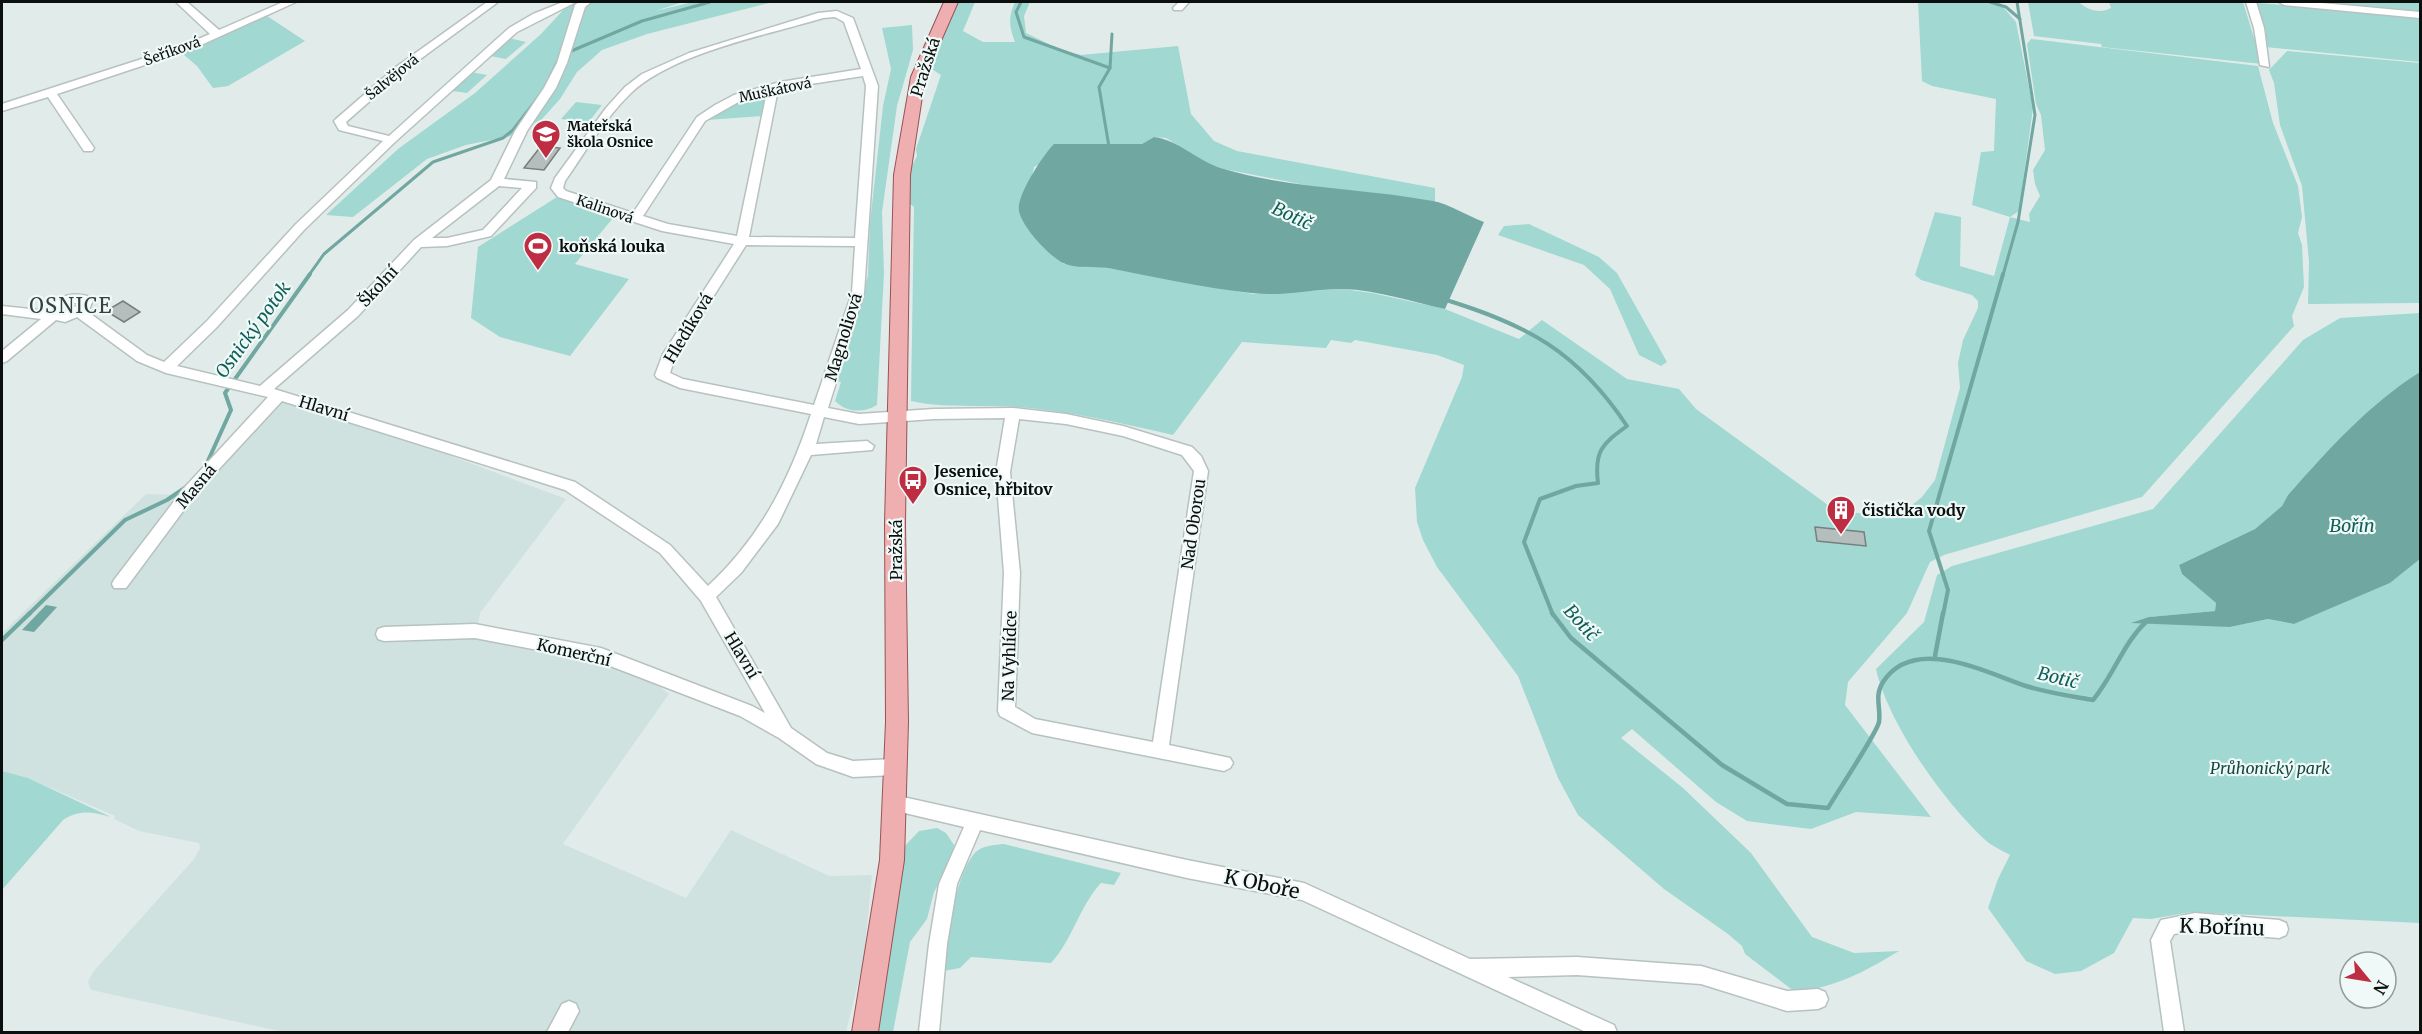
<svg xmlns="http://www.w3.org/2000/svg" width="2422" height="1034" viewBox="0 0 2422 1034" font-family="Merriweather,serif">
<rect width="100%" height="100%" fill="#e1ecea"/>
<polygon fill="#cfe2df" points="283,400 422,445 566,499 480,613 476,637 591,658 645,675 669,694 563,844 686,898 731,830 829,876 872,875 864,959 846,1032 284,1032 91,990 88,982 93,972 194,859 200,848 199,843 139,831 114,819 115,816 28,778 2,771 2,633 146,494 187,495"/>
<g fill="#a1d8d1">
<polygon points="578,2 683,2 655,11 693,2 773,2 647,34 602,50 577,72 560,99 542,119 511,136 466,145 427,159 353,217 326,215 398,149 475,93 541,34 567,6"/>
<path d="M956,2H975L963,31L983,42H1015C1009,26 1008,17 1015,2H1030L1024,16L1026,33L1063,51L1081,55L1178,46L1191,114L1214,141L1237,151L1435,188V202L1315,187L1224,169L1208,164L1166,138L1154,137L1142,144H1079L1034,167L1031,181L1021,198L1047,250L1064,264L1102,267L1253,294L1343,289L1372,293L1445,309L1519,339L1542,320L1627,379L1679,389L1696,409L1839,513H1902L1922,497L1935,480L1960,388L1958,363L1963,340L1978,308V301L1972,295L1921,280L1915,275L1935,212L1961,217L1960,266L1994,276L2010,217L1972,205L1981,152L1994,151L1996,99L1932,86L1922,81L1918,2H1989L2003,7L2016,22L2033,108L2019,211L2010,217L2030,222L2029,214L2040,196L2035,184L2033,170L2045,150L2041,115L2036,104L2027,44L2031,39L2258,66L2273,123L2298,186L2302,217L2298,233L2302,245L2304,287L2292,316L2294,326L2142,497L1944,555L1930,562L1907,613L1848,682L1845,705L1931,817L1856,812L1811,829L1747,821L1716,802L1632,729L1621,738L1683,788L1751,853L1812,937L1854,953L1899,951C1864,972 1837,987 1795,992L1745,954L1742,946L1728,934L1664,889L1578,815L1558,778L1518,676L1437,567L1423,540L1417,522L1415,488L1462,377L1464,365L1437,355L1355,340L1351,343L1331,340L1326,348L1242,342L1173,435C1121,423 1070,411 1017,407C982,404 946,409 911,401L914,207L909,203L907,176L917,156L916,149L941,75L927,66L943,25Z"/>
<path d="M2028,2H2079C2087,10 2100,14 2111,8L2109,2H2243L2262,64L2102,47L2101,44L2034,36Z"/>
<polygon points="2307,2 2420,2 2420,12"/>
<polygon points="2258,3 2420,17 2420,62 2265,47 2256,5"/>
<polygon points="267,16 305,41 228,86 213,88 197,66 183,54"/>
<path d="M912,25L913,50L897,106L882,212L884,273L877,405C863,413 847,413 835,401L841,382L836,381L868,276L870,223L883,106L891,69L882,28Z"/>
<polygon points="509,38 526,42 506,59 490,56"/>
<polygon points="2287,51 2420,63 2420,303 2308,304 2309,262 2302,186 2280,125 2274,83 2269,70"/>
<polygon points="471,72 487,75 467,93 452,91"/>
<polygon points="758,94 766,99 762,116 707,120 729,103"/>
<polygon points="576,102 602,105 588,123 561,119"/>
<polygon points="557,197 613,218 575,264 629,279 570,356 500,337 471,318 478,247"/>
<polygon points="1529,224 1599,257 1617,273 1667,362 1661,366 1639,355 1610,289 1584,265 1498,235 1504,226"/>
<path d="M2420,313V372C2365,410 2333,445 2288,495L2282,506L2255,529L2179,565L2182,574L2216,603L2215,611L2149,617L2230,627L2268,619L2294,624L2390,583L2420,559V923L2192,912L2151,919L2133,918L2114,953L2081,971L2055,974L2026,961L1988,908L1998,879L2010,855C2001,850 1990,845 1983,838C1942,799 1888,723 1876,669L1924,622L1937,575L1952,566L2153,509L2303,340L2340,318Z"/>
<path d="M2,771L28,778L111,817C92,812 80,809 63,820L2,890Z"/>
<polygon points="937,828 946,833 954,845 951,862 934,892 927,919 910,942 893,1032 876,1032 904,847 919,831"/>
<path d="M1004,844L1121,873L1114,885L1101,883C1079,907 1073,939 1051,963L971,957L960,968L944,971C945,944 956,869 977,851C985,845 995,845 1004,844Z"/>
</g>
<g fill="#70a7a1">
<path d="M1154,137C1179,140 1198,162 1224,169C1292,189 1363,188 1433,201C1450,204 1467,216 1484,222L1445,309C1412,302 1377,290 1343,289C1312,289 1282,297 1251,293C1204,288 1155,277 1108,268C1094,266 1075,269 1063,263C1049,256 1022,227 1019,211C1016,196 1043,155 1054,144H1142Z"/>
<path d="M2420,372V559L2390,583L2294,624L2268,619L2230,627L2131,623L2149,617L2215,611L2216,603L2182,574L2179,565L2255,529L2282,506L2288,495C2329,449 2368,405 2420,372Z"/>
<polygon points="46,605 57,607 34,632 22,630"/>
</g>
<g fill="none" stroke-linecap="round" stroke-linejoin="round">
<g stroke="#70a7a1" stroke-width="3">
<polyline points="1021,2 1016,12 1024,37 1110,68 1099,87 1109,147"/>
<polyline points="1990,2 2006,7 2020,19"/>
<polyline points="569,52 642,21 710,2"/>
<polyline points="1110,68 1112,34"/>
<polyline points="551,75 559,59"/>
<polyline points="309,275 324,254 433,162 503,138 513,130 540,95"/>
<polyline points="2003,275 2018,222 2035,115 2017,2"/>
</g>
<g stroke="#70a7a1" stroke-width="4">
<path d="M1443,299C1528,325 1577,351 1627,426C1602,444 1594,451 1598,483L1576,486L1540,499L1524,542L1553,615"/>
<polyline points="207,463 231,410 225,393 310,274"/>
<polyline points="28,615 125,520 167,500 189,485"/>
<polyline points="1943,615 1948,590 1929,531 2003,274"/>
</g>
<g stroke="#70a7a1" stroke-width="4.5">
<path d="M1552,613L1571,638L1722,765L1787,804L1828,808C1836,794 1877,733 1879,722C1881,707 1874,696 1883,682C1914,634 1987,673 2026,686C2048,693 2070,696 2093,700C2114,675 2123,643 2147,621"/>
<polyline points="2,640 30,613"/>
<polyline points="1935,656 1943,613"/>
</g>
</g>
<g fill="#b5bebd" stroke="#76807e" stroke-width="1.5">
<polygon points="541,146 560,148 544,170 524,168"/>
<polygon points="123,301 140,312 124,322 106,311"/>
<polygon points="1815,527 1864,532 1866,546 1817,541"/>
</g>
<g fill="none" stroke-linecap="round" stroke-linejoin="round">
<g stroke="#b7c1c0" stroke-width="3">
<g id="minor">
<polygon points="176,2 187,2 219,30 283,2 296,2 190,50 57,94 94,148 92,151 84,151 48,97 2,111 2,104 182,46 210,34"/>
<path d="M487,2H498L404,71L346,122L348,126L389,136L509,28L533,14L563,2H576L517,32L395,142L304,230L217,327L177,366L260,386L348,310L414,240L491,180L515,131L544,88L557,63L575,5L579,2H591L585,7L567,63L556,88L527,131L504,179L536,182V188L491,236L447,246L421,247L358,316L274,389L575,482L670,545L708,586C760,538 789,481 811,414L680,388L657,378L655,375L663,354L734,244L662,231L558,197L551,188L555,178L606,108L625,87L642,74L689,53L818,13L837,11L853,18L878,86L864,293L828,408L859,414L934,409L1013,408L1066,414L1123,426L1192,447L1201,456L1208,471L1169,745L1230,758L1233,763L1230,768L1224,771L1032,733L1000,716L998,711L1004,573L996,472L1005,418L934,419L859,424L824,417L816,444L867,441L874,446L872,450L811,455L778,524L741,573L716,597L791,728L827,753L853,761L894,759L900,762L903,767L900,772L894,775L853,777L816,764L779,738L740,716L600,662L475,638L384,641L378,639L376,634L378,629L384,627L475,624L601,648L752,706L765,713L701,601L660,553L565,490L282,401L195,495L126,588H114L112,584L114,580L185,487L268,397L166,373L137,361L77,317L65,322L56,320L7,361L2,363V351L41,319L2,314V306L49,311C55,294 76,292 91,297L93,300L88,312L147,355L164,362L207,321L296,224L383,141L339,130L334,121L336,119L396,67ZM835,17L844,22L861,69L780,82L734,95L715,105L697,117L633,213L566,191L563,188L565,181C586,151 605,118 631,93C673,53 767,35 823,18ZM863,76L866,86L855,238L749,237L778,89ZM767,92L737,236L668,224L643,216L705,121L742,100ZM499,186L522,188L483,230L447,238H432ZM746,245L855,246L852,293L814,405L683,379L670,373L675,357ZM74,303H79L77,306L62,312ZM1019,419L1066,424L1123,436L1182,455L1194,471L1153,742L1035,719L1015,707L1020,573L1010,472Z"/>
<polygon points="1179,2 1189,2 1182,10 1174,10 1173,8"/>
<polygon points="2246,2 2256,2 2264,28 2269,67 2260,65 2254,28"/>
<polygon points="2279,2 2311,2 2420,12 2420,18 2284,5"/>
<polygon points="894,795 1187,860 1304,883 1470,959 1577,957 1701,966 1787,991 1818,989 1825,992 1828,999 1825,1006 1818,1009 1787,1011 1701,984 1577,975 1508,977 1614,1025 1617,1032 1586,1032 1302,900 1187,878 980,830 957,884 947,944 939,1032 919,1032 929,944 939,884 964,827 888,809 885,803 888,797"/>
<polygon points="2195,913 2279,920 2286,923 2288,929 2286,935 2279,938 2195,931 2174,934 2170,941 2184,1032 2164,1032 2151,940 2161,920"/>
<polygon points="569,1001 576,1004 579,1011 568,1032 547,1032 562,1004"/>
</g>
</g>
<g stroke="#985356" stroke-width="2">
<polygon id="major" points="944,2 958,2 925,77 910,175 905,523 908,722 904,860 878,1032 852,1032 880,860 886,722 885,523 894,175 911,77"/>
</g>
<use href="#minor" fill="#fff" fill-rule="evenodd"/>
<use href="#major" fill="#efaeb0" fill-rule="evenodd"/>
</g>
<defs>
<g id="school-pin" transform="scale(1.5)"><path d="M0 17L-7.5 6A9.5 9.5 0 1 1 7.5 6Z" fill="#be2d41" stroke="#eff9f7"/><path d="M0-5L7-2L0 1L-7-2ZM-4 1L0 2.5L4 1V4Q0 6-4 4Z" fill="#fff"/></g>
<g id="stadium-pin" transform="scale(1.5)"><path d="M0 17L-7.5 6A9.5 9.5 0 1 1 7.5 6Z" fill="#be2d41" stroke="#eff9f7"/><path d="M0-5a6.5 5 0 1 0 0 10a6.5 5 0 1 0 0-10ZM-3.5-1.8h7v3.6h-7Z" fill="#fff"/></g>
<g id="bus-pin" transform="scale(1.5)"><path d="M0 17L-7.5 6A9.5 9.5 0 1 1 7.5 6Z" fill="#be2d41" stroke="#eff9f7"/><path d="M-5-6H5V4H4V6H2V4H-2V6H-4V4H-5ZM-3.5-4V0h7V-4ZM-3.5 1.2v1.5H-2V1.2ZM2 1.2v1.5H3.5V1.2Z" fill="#fff"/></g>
<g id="building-pin" transform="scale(1.5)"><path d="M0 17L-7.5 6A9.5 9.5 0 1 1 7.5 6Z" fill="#be2d41" stroke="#eff9f7"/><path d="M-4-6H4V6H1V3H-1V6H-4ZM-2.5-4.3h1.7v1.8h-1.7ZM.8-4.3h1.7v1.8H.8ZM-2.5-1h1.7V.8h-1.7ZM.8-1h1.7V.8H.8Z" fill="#fff"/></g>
</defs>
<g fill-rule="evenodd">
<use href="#school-pin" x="546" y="134"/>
<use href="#stadium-pin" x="538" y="246"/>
<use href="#bus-pin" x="913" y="480"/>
<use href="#building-pin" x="1841" y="510"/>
</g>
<g text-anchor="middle" stroke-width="4.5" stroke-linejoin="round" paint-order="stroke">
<g font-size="14" fill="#0b0f0e" stroke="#eff9f7">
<text transform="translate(172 51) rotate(-20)" y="5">Šeříková</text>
<text transform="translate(392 77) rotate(-39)" y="5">Šalvějová</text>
<text transform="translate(775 90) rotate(-12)" y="5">Muškátová</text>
<text transform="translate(605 209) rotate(19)" y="5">Kalinová</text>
</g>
<g font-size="14" font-weight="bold" fill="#0b0f0e" stroke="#eff9f7" text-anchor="start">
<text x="567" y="131">Mateřská<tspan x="567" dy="16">škola Osnice</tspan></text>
</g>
<g font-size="16" fill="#0b0f0e" stroke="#eff9f7">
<text transform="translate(925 67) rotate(-72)" y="6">Pražská</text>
<text transform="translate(378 286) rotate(-47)" y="6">Školní</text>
<text transform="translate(688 328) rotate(-59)" y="6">Hledíková</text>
<text transform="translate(843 337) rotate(-73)" y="6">Magnoliová</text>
<text transform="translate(324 408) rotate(17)" y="6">Hlavní</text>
<text transform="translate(196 486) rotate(-50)" y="6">Masná</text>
<text transform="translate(1193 524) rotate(-82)" y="6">Nad Oborou</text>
<text transform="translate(896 550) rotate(-90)" y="6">Pražská</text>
<text transform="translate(574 652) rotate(13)" y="6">Komerční</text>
<text transform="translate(742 655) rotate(59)" y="6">Hlavní</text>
<text transform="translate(1009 656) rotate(-88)" y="6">Na Vyhlídce</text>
</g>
<g font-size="16" font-weight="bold" fill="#0b0f0e" stroke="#eff9f7" text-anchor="start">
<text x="559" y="252">koňská louka</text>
<text x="934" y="477">Jesenice,<tspan x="934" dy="18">Osnice, hřbitov</tspan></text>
<text x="1862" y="516">čistička vody</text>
</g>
<g font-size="16" font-style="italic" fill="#154843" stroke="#eff9f7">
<text x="2270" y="774">Průhonický park</text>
</g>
<g font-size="18" font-style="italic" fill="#105e58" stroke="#eff9f7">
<text transform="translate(1292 216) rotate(25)" y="6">Botič</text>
<text transform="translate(253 330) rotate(-54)" y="6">Osnický potok</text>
<text x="2352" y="532">Bořín</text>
<text transform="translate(1581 623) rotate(48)" y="6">Botič</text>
<text transform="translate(2058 678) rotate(14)" y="6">Botič</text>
</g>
<g font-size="20" letter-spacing="1.5" fill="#394140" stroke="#eff9f7">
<text x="71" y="313">OSNICE</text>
</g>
<g font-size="20" fill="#0b0f0e" stroke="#eff9f7">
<text transform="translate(1262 884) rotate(12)" y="7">K Oboře</text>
<text transform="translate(2222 927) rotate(2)" y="7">K Bořínu</text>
</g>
</g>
<rect width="2422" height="1034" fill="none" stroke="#0b0f0e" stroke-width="6"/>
<g transform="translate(2368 980) rotate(120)"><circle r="28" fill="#eff9f7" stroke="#949b9a" stroke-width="1.5"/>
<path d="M0-4.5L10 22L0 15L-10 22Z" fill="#be2d41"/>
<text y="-9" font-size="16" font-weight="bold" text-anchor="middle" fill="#0b0f0e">N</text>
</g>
</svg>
